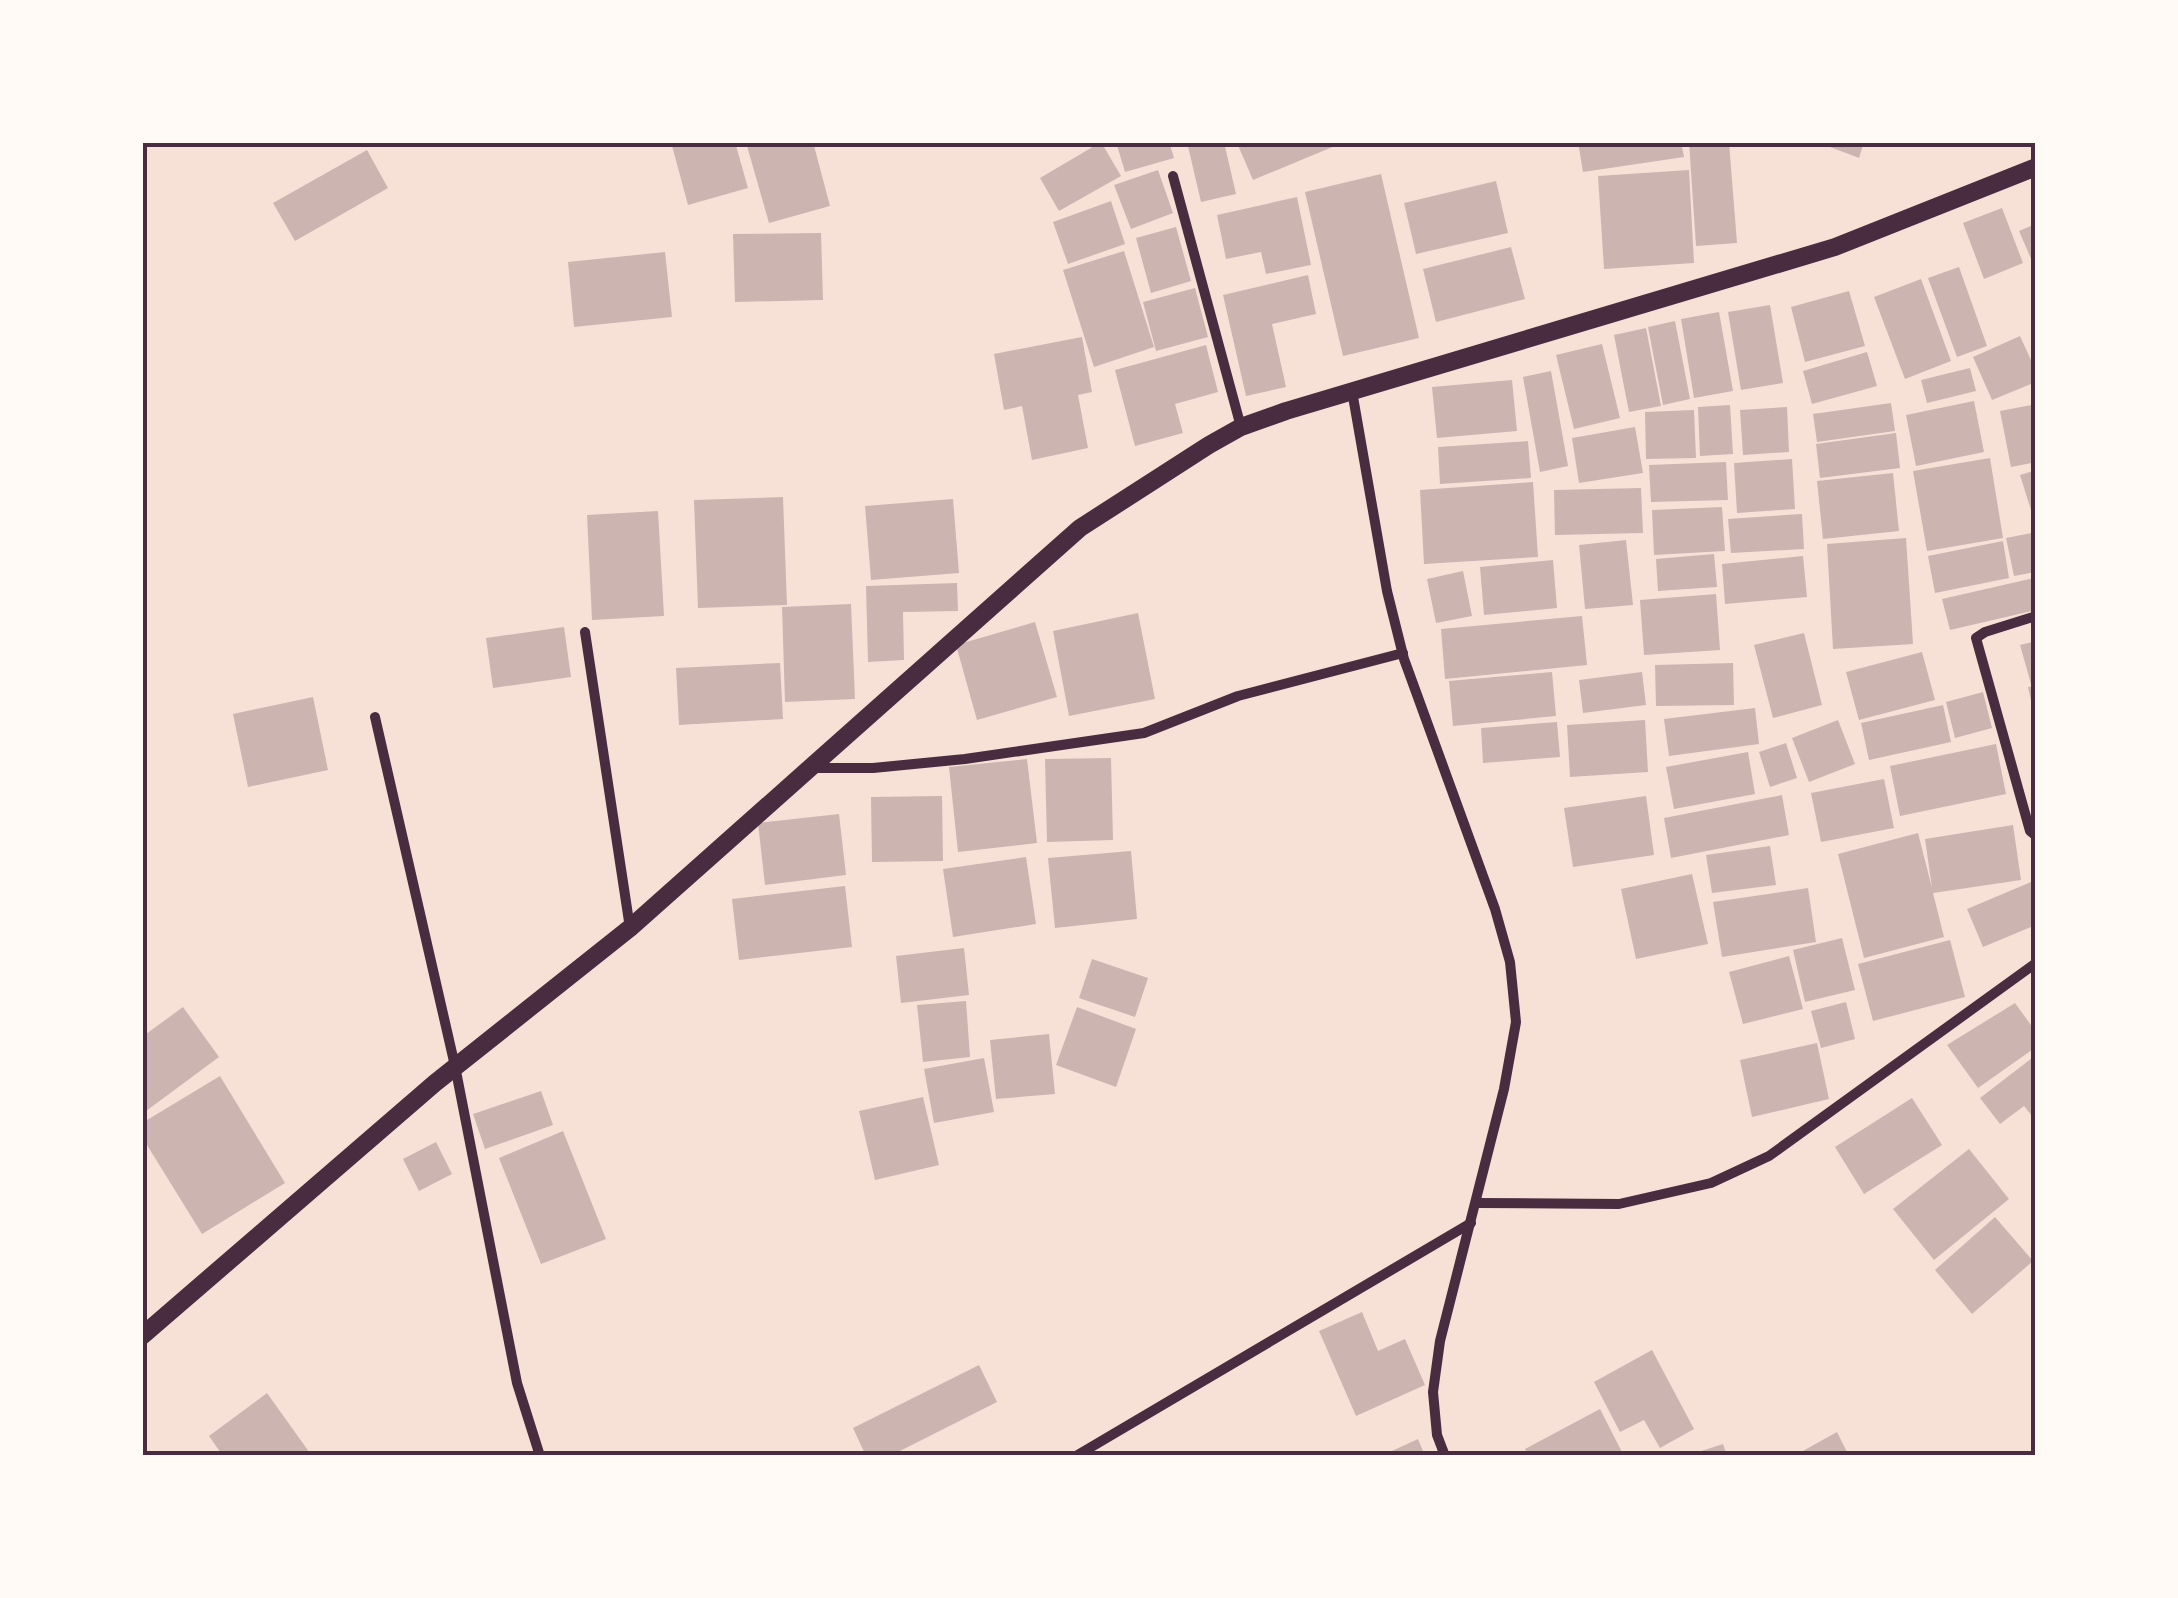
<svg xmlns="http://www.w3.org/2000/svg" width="2178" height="1598" viewBox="0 0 2178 1598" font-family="Cabin,sans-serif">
<rect width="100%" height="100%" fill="#f7e1d7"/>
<g fill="#ccb4b1">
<polygon points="671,142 735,142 748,188 688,205"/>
<polygon points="759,142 813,142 830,206 769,223 747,146"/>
<polygon points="1101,142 1121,176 1059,211 1040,178"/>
<polygon points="1116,142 1169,142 1174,158 1125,172"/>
<polygon points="1187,142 1224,142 1236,194 1201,202"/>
<polygon points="1578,142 1681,142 1684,157 1583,172"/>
<polygon points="1689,142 1729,142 1737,243 1696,246"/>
<polygon points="1817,142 1864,142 1859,158"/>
<polygon points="1237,143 1342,143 1253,180"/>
<polygon points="367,150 388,188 295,241 273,203"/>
<polygon points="1158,170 1173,213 1131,229 1114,185"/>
<polygon points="1689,170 1694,263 1604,269 1598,176"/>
<polygon points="1381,174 1419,338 1343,356 1305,192"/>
<polygon points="1496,181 1508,233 1416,254 1404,203"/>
<polygon points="1297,197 1311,265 1266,274 1261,252 1226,259 1217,215"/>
<polygon points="1111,201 1125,244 1068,264 1053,222"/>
<polygon points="2002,208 2023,263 1984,279 1963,223"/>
<polygon points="2036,224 2036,260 2032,261 2019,231"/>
<polygon points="1176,227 1191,281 1151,293 1136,238"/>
<polygon points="821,233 823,300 735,302 733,234"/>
<polygon points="1511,247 1525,299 1436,322 1423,269"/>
<polygon points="1124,251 1154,347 1094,367 1063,270"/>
<polygon points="665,252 672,317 574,327 568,262"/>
<polygon points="1959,267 1987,346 1957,357 1928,278"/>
<polygon points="1308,275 1316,314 1272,324 1286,387 1246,396 1223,295"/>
<polygon points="1921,279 1951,361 1905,379 1874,297"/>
<polygon points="1195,288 1208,337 1156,351 1143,302"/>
<polygon points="1849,291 1865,346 1805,362 1791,307"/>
<polygon points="1770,305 1783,383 1741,390 1728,312"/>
<polygon points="1719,312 1733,391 1694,398 1681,319"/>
<polygon points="1675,321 1690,399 1663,405 1648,327"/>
<polygon points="1646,328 1661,406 1629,412 1614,335"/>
<polygon points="2020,336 2036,371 2036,382 1992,400 1973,357"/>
<polygon points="1082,337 1092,392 1078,395 1088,448 1032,460 1022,406 1004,410 994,354"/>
<polygon points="1602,344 1620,418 1574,429 1556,355"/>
<polygon points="1206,345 1218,392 1175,404 1183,433 1135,446 1115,370"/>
<polygon points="1867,352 1877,386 1812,404 1803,371"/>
<polygon points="1970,368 1976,391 1927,403 1921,380"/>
<polygon points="1551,371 1568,466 1540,472 1523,377"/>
<polygon points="1512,380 1517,431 1437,438 1432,387"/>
<polygon points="1974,401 1984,452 1916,466 1906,415"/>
<polygon points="1891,403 1895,431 1817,442 1813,414"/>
<polygon points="2036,404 2036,462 2011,467 2000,411"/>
<polygon points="1730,405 1733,454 1700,456 1698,407"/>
<polygon points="1787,407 1789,452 1743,455 1740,410"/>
<polygon points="1694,410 1696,458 1646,459 1645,412"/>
<polygon points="1635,427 1643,473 1579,483 1572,438"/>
<polygon points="1896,433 1900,468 1820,478 1816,444"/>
<polygon points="1528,441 1531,478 1440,484 1438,447"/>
<polygon points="1990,458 2003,538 1927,551 1913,471"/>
<polygon points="1792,459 1795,509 1737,513 1734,463"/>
<polygon points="1726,462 1728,500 1651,502 1649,465"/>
<polygon points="2036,470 2036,523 2035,523 2020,475"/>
<polygon points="1893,473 1899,531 1823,539 1817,481"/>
<polygon points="1533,482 1538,557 1424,564 1420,490"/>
<polygon points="1641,488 1643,533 1555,535 1554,490"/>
<polygon points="783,497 787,605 698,608 694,500"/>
<polygon points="953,499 959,573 871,580 865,506"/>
<polygon points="1722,507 1725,551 1654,555 1652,510"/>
<polygon points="658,511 664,616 592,620 587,515"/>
<polygon points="1802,514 1804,549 1731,553 1728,519"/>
<polygon points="2036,532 2036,572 2014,576 2006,538"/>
<polygon points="1906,538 1913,644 1833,649 1827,544"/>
<polygon points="1626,540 1633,605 1585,609 1579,545"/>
<polygon points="2003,541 2009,578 1935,593 1928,556"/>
<polygon points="1714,554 1717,587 1658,591 1656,559"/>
<polygon points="1803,556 1807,597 1725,604 1722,564"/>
<polygon points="1553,560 1557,608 1484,615 1480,567"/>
<polygon points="1463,571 1472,616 1436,623 1427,579"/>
<polygon points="2034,578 2036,610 1950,630 1942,599"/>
<polygon points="957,583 958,611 903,612 904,660 868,662 866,586"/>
<polygon points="1716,594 1720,650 1644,655 1640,600"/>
<polygon points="851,604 855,699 785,702 782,607"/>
<polygon points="1138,613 1155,699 1069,716 1053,631"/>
<polygon points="1582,616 1587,665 1445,679 1441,629"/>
<polygon points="1035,622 1057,697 977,720 956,645"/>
<polygon points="564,627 571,677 493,688 486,638"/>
<polygon points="1804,633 1822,705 1773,718 1754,645"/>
<polygon points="2036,641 2036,683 2031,684 2020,645"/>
<polygon points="1922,652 1935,700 1859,720 1846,672"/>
<polygon points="780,663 783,719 679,725 676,668"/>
<polygon points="1733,663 1734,705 1656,706 1655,665"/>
<polygon points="1552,672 1556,716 1453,726 1449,681"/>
<polygon points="1642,672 1646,705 1583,713 1579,680"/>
<polygon points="2036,686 2036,714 2034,714 2028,687"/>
<polygon points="1983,692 1992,728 1955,738 1946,702"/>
<polygon points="313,697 328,770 248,787 233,714"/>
<polygon points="1943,705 1951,742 1869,760 1861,723"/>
<polygon points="1755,708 1759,744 1669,756 1664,719"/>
<polygon points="1645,720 1648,772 1570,777 1567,725"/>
<polygon points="1838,720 1855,764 1809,782 1792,738"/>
<polygon points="1557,722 1560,757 1483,763 1481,728"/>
<polygon points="1786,743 1797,778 1770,787 1759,752"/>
<polygon points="1996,744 2006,794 1900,816 1890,766"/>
<polygon points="1748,752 1755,794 1674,809 1666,767"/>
<polygon points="1111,758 1113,840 1047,842 1045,759"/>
<polygon points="1027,759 1037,843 958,852 949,767"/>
<polygon points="1884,779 1894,828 1821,842 1811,793"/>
<polygon points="1782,795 1789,835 1671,858 1664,818"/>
<polygon points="942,796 943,861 872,862 871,797"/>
<polygon points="1646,796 1654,855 1573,867 1564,808"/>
<polygon points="839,814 846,875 765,885 758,823"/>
<polygon points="2013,825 2021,880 1933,893 1944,937 1864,958 1838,854 1918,833 1932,888 1925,839"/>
<polygon points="1770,846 1776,885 1712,893 1706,855"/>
<polygon points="1131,851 1137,919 1055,928 1048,858"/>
<polygon points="1026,857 1036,924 953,937 943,869"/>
<polygon points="1692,874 1708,944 1636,959 1621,889"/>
<polygon points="2036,880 2036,925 1983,947 1967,909"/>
<polygon points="845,886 852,947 739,960 732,899"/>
<polygon points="1808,888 1816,942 1722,957 1713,902"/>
<polygon points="1842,938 1855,990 1805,1002 1793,950"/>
<polygon points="1950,940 1965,997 1873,1021 1858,964"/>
<polygon points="964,948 969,995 901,1003 896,956"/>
<polygon points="1789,956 1803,1009 1743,1024 1729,972"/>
<polygon points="1092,959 1148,978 1135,1017 1079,998"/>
<polygon points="966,1001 970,1057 923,1062 917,1005"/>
<polygon points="1846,1002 1855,1039 1821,1048 1811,1011"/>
<polygon points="2015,1003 2036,1032 2036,1047 1978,1088 1947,1045"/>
<polygon points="183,1007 219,1057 142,1114 142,1037"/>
<polygon points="1077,1007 1136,1029 1116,1087 1056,1065"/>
<polygon points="1049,1034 1055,1094 996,1099 990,1040"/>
<polygon points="1817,1043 1829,1099 1752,1117 1740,1060"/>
<polygon points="2036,1055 2036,1121 2024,1106 2000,1124 1980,1098"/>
<polygon points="984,1058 994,1112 934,1123 924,1069"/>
<polygon points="220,1076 285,1183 202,1234 142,1137 142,1123"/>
<polygon points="541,1091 553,1125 485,1149 473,1114"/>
<polygon points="923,1097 939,1165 875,1180 859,1111"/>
<polygon points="1912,1098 1942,1145 1864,1194 1835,1147"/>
<polygon points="563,1131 606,1239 541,1264 499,1158"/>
<polygon points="436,1142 452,1174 419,1191 403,1159"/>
<polygon points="1969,1149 2009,1199 1934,1260 1893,1209"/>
<polygon points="1995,1217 2033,1261 1972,1314 1935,1270"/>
<polygon points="1362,1312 1378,1351 1405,1339 1425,1385 1356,1416 1319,1331"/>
<polygon points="1652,1350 1694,1429 1660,1448 1644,1420 1620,1432 1594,1382"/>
<polygon points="979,1365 997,1402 890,1456 866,1456 853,1428"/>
<polygon points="267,1393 312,1456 223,1456 209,1436"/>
<polygon points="1600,1409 1624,1456 1528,1456 1525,1449"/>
<polygon points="1837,1432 1849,1456 1803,1456 1801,1452"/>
<polygon points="1418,1439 1425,1456 1381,1456"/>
<polygon points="1723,1444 1727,1456 1689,1456 1689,1455"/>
</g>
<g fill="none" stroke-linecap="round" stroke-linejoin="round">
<g stroke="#4a2c40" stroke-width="10">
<polyline points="1173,176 1241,427"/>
<polyline points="1352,391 1387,591 1404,659 1495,909 1510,962 1516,1022 1504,1089 1440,1341 1433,1392 1437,1435 1445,1456"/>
<polyline points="2036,616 1985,632 1976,638 2030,831 2036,836"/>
<polyline points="585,632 630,928"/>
<polyline points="375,717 455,1066 517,1383 540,1456"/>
<polyline points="811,768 873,768 965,759 1144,733 1238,696 1403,653"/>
<polyline points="1476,1203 1619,1204 1711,1183 1769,1156 2036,963"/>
<polyline points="1076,1456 1471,1223"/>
</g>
<polyline stroke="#4a2c40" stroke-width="18" points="142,1336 435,1083 630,928 1080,528 1209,445 1241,427 1286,411 1835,247 2036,167"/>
</g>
<rect width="2178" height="1598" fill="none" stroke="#fffaf5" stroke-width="290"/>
<rect x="145" y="145" width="1888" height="1308" fill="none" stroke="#4a2c40" stroke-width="4"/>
</svg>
